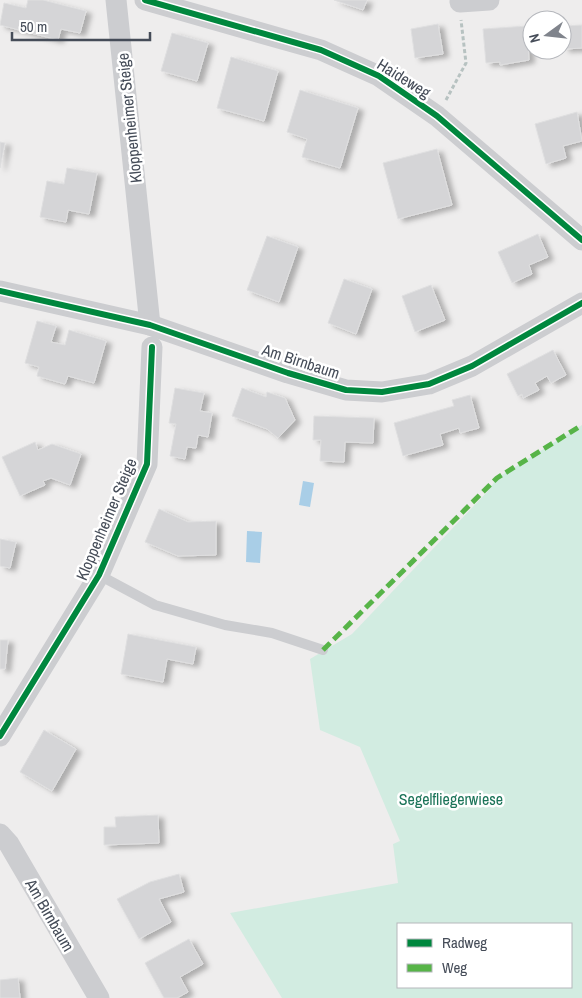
<svg xmlns="http://www.w3.org/2000/svg" width="582" height="998" viewBox="0 0 582 998" font-family="'Archivo Narrow',sans-serif">
<defs>
<filter id="shadow"><feDropShadow dx="5.5" dy="3" stdDeviation="2.5" flood-color="#0004"/></filter>
</defs>
<rect width="100%" height="100%" fill="#eeeded"/>
<path fill="#d2ece1" fill-rule="evenodd" d="M582,425V998H282L230,913L398,883L393,844L400,841L360,747L320,730L310,659L352,634L488,491L497,478ZM398,924H571V987H398Z"/>
<g fill="#a9cee7">
<polygon points="303,481 314,483 310,507 299,505"/>
<polygon points="247,531 262,532 260,563 246,562"/>
</g>
<g fill="#d5d5d7" stroke="#dfdfe0" filter="url(#shadow)">
<polygon points="28,0 43,0 86,11 80,33 61,29 58,40 0,25 4,3 26,8"/>
<polygon points="334,0 367,0 363,10"/>
<polygon points="438,24 443,54 415,58 411,29"/>
<polygon points="582,25 582,48 564,49 562,26"/>
<polygon points="527,26 529,60 500,65 500,62 486,63 483,29"/>
<polygon points="172,33 208,43 197,81 161,71"/>
<polygon points="231,57 278,71 264,121 217,108"/>
<polygon points="300,90 358,108 340,168 302,157 307,139 287,132"/>
<polygon points="577,112 582,141 563,146 566,158 546,164 535,124"/>
<polygon points="0,142 5,143 0,168"/>
<polygon points="437,149 452,205 398,219 383,163"/>
<polygon points="67,168 97,173 89,214 68,210 66,222 40,217 47,181 64,184"/>
<polygon points="538,234 548,257 529,265 532,274 512,283 498,252"/>
<polygon points="267,236 298,247 279,302 247,290"/>
<polygon points="344,279 372,289 356,334 328,323"/>
<polygon points="431,285 445,320 415,332 402,296"/>
<polygon points="37,321 56,326 51,342 65,345 69,330 106,341 94,383 68,376 65,384 37,376 39,367 25,363"/>
<polygon points="553,350 566,375 551,383 547,376 535,383 539,390 523,398 522,394 518,396 507,374"/>
<polygon points="175,388 204,393 200,411 212,413 208,437 198,435 196,448 187,447 185,459 170,456 176,424 169,423"/>
<polygon points="242,388 266,397 267,392 285,398 295,420 278,438 267,429 232,416"/>
<polygon points="470,395 479,428 460,433 459,428 440,434 443,445 403,456 394,423 454,406 452,400"/>
<polygon points="314,416 374,418 373,443 345,442 344,462 320,461 321,440 313,440"/>
<polygon points="35,442 38,450 52,444 81,454 70,485 51,478 43,481 45,485 20,496 2,457"/>
<polygon points="159,509 188,522 216,521 216,555 178,556 145,542"/>
<polygon points="0,539 16,542 10,568 0,566"/>
<polygon points="128,634 196,647 193,664 167,659 163,682 121,674"/>
<polygon points="0,640 8,640 5,669 0,669"/>
<polygon points="44,730 76,749 52,791 20,772"/>
<polygon points="158,815 159,843 104,845 104,827 116,827 115,817"/>
<polygon points="179,874 184,892 159,899 171,922 139,939 117,899 150,882"/>
<polygon points="189,939 203,964 180,977 188,992 177,998 164,998 145,963"/>
<polygon points="18,978 20,998 0,998 0,980"/>
</g>
<g fill="none" stroke-linecap="round" stroke-linejoin="round">
<polyline stroke="#b7c2c1" stroke-width="3" stroke-dasharray="4 2.5" stroke-linecap="butt" points="446,100 466,63 461,20"/>
<polyline stroke="#cccdd0" stroke-width="10" points="99,575 155,605 225,625 272,633 323,650"/>
<g stroke="#cccdd0" stroke-width="21">
<polyline points="116,0 150,325"/>
<polyline points="145,0 321,50 379,76 437,116 582,240"/>
<polyline points="460,2 489,0"/>
<polyline points="0,291 150,325 288,373 346,390 382,392 429,384 472,366 582,303"/>
<polyline points="0,736 99,575 147,464 152,347"/>
<polyline points="0,834 9,844 99,998"/>
</g>
<polyline stroke="#57b448" stroke-width="5" stroke-dasharray="10 5" stroke-linecap="butt" points="323,650 497,478 582,425"/>
<g stroke="#fff" stroke-width="9">
<g id="cycleway">
<polyline points="145,0 321,50 379,76 437,116 582,240"/>
<polyline points="0,291 150,325 288,373 346,390 382,392 429,384 472,366 582,303"/>
<polyline points="0,736 99,575 147,464 152,347"/>
</g>
</g>
<use href="#cycleway" stroke="#00873e" stroke-width="6"/>
</g>
<g text-anchor="middle" stroke-width="5" stroke-linejoin="round" paint-order="stroke">
<g font-size="16" fill="#454c58" stroke="#fff">
<text transform="translate(404 78) rotate(32)" y="6">Haideweg</text>
<text transform="translate(129 118) rotate(-96)" y="6">Kloppenheimer Steige</text>
<text transform="translate(301 361) rotate(18)" y="6">Am Birnbaum</text>
<text transform="translate(106 519) rotate(-67)" y="6">Kloppenheimer Steige</text>
<text transform="translate(50 915) rotate(60)" y="6">Am Birnbaum</text>
</g>
<g font-size="16" fill="#1c7459" stroke="#fff">
<text x="451" y="805">Segelfliegerwiese</text>
</g>
</g>
<rect x="397" y="923" width="175" height="65" fill="#ffffff" stroke="#b5b7bc"/>
<rect x="407" y="939" width="25" height="8" fill="#00873e" stroke="#b5b7bc"/>
<text x="442" y="948" font-size="15" fill="#454c58">Radweg</text>
<rect x="407" y="964" width="25" height="8" fill="#57b448" stroke="#b5b7bc"/>
<text x="442" y="973" font-size="15" fill="#454c58">Weg</text>
<g transform="translate(547 35) rotate(255)"><circle r="24" fill="#ffffff" stroke="#b5b7bc"/>
<path d="M0-4L9 19L0 12L-9 19Z" fill="#80848c"/>
<text y="-8" font-size="14" font-weight="bold" text-anchor="middle" fill="#454c58">N</text>
</g>
<path d="M12 32v8h138v-8" fill="none" stroke="#454c58" stroke-width="2.5"/>
<text x="20" y="32" font-size="15" fill="#454c58" stroke="#ffffff" stroke-width="4" paint-order="stroke">50 m</text>
</svg>
